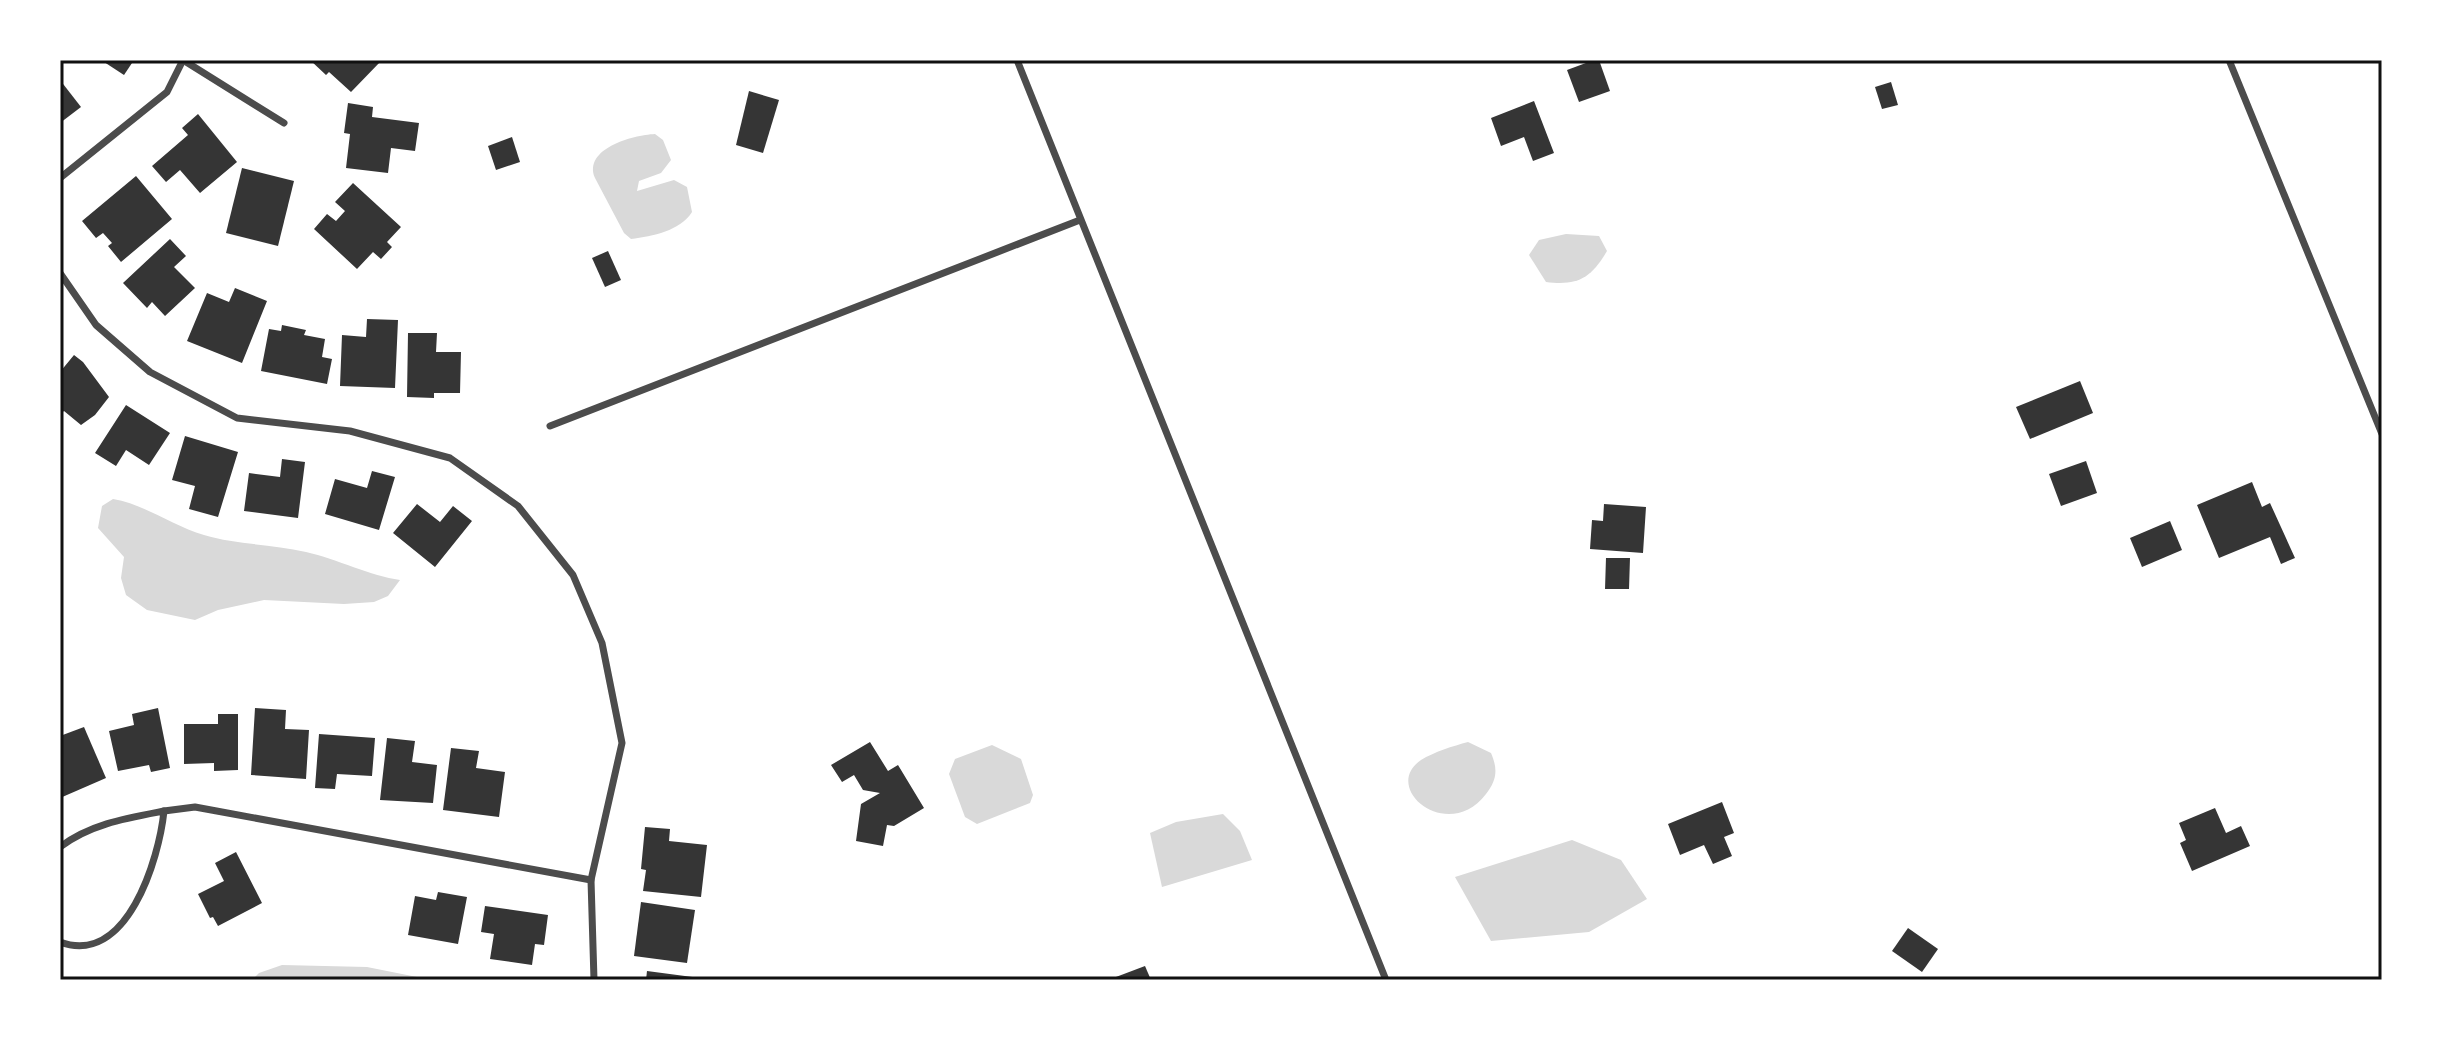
<svg xmlns="http://www.w3.org/2000/svg" width="2442" height="1040" viewBox="0 0 2442 1040" font-family="'PT Serif',serif">
<rect width="100%" height="100%" fill="#fff"/>
<g fill="#d9d9d9">
<path d="M655,134L663,140L671,160L661,173L639,181L637,191L674,180L687,187L692,212C680,231 653,236 631,239L624,233L595,178C583,149 632,135 655,134Z"/>
<path d="M1566,234L1599,236L1607,251C1591,278 1578,286 1546,282L1529,255L1539,240Z"/>
<path d="M113,499C144,504 173,526 204,535C237,545 273,544 306,552C337,559 371,576 400,580L388,596L374,602L344,604L264,600L218,610L195,620L147,610L126,595L121,578L124,557L98,528L102,506Z"/>
<path d="M1468,742L1491,753C1498,769 1497,780 1486,794C1448,844 1380,788 1421,760C1434,752 1453,746 1468,742Z"/>
<polygon points="992,745 1021,759 1033,795 1030,803 977,824 965,817 949,774 955,759"/>
<polygon points="1223,814 1240,831 1252,860 1162,887 1150,833 1176,822"/>
<polygon points="1572,840 1621,860 1647,899 1589,932 1491,941 1455,877"/>
<polygon points="282,965 367,967 432,980 252,980 259,973"/>
</g>
<g fill="#353535">
<polygon points="101,60 134,60 124,75"/>
<polygon points="310,60 382,60 351,92 329,72 326,75"/>
<polygon points="1594,60 1599,60 1610,91 1579,102 1567,70"/>
<polygon points="60,80 81,107 60,123"/>
<polygon points="1891,82 1898,105 1882,109 1875,87"/>
<polygon points="749,91 779,100 763,153 736,145"/>
<polygon points="1534,101 1554,153 1533,161 1524,137 1501,146 1491,118"/>
<polygon points="348,103 373,107 372,117 419,123 415,151 391,148 388,173 346,168 350,134 344,133"/>
<polygon points="198,114 237,162 200,193 180,170 166,182 152,166 188,135 182,128"/>
<polygon points="512,137 520,162 496,170 488,146"/>
<polygon points="242,168 294,181 278,246 226,233"/>
<polygon points="136,176 172,219 121,262 108,246 112,243 103,233 96,238 82,221"/>
<polygon points="353,183 401,227 387,242 392,247 381,259 373,252 357,269 314,229 327,214 336,221 345,211 335,202"/>
<polygon points="170,239 186,256 174,267 195,288 165,316 152,302 147,308 123,283"/>
<polygon points="608,251 621,280 605,287 592,258"/>
<polygon points="235,288 267,301 242,363 187,341 207,293 229,302"/>
<polygon points="367,319 398,320 395,388 340,386 342,335 366,337"/>
<polygon points="282,325 306,330 304,335 325,339 322,357 332,359 327,384 261,371 269,329 281,331"/>
<polygon points="408,333 437,333 436,352 461,352 460,393 434,393 434,398 407,397"/>
<polygon points="74,355 83,362 109,397 95,415 81,425 64,411 60,414 60,372"/>
<polygon points="2080,381 2093,413 2030,439 2016,407"/>
<polygon points="126,405 170,433 149,465 126,450 116,466 95,453"/>
<polygon points="185,436 238,452 218,517 189,509 195,486 172,480"/>
<polygon points="282,459 305,462 298,518 244,511 249,473 280,477"/>
<polygon points="2086,461 2097,493 2061,506 2049,474"/>
<polygon points="372,471 395,477 379,530 325,514 335,479 367,488"/>
<polygon points="2252,482 2262,507 2270,503 2295,558 2281,564 2270,537 2219,558 2197,505"/>
<polygon points="417,504 440,522 453,506 472,521 435,567 393,533"/>
<polygon points="1604,504 1646,507 1643,553 1590,549 1592,520 1603,521"/>
<polygon points="2170,521 2182,550 2142,567 2130,538"/>
<polygon points="1606,558 1630,558 1629,589 1605,589"/>
<polygon points="158,708 170,768 151,772 149,765 118,771 109,731 134,725 132,714"/>
<polygon points="255,708 286,710 285,729 309,730 306,779 251,775"/>
<polygon points="218,714 238,714 238,770 214,771 214,763 184,764 184,724 218,724"/>
<polygon points="84,727 106,778 60,798 60,736"/>
<polygon points="319,734 375,738 372,776 337,774 335,789 315,788"/>
<polygon points="387,738 415,741 412,762 437,765 433,803 380,800"/>
<polygon points="870,742 888,771 898,765 924,808 894,826 887,825 883,846 856,841 861,804 880,793 863,790 854,775 842,782 831,765"/>
<polygon points="451,748 479,751 476,768 505,772 499,817 443,810"/>
<polygon points="1722,802 1734,833 1724,837 1732,856 1713,864 1704,845 1680,855 1668,824"/>
<polygon points="2215,808 2226,833 2241,826 2250,846 2192,871 2180,843 2186,840 2179,823"/>
<polygon points="645,827 670,829 669,841 707,845 701,897 643,891 646,870 641,869"/>
<polygon points="236,852 262,903 218,926 213,917 210,918 198,894 224,881 215,863"/>
<polygon points="438,892 467,897 458,944 408,935 415,896 436,900"/>
<polygon points="641,902 695,910 687,963 634,956"/>
<polygon points="485,906 548,915 544,945 535,944 532,965 490,959 494,934 481,932"/>
<polygon points="1908,928 1938,949 1922,972 1892,951"/>
<polygon points="1145,966 1151,980 1108,980"/>
<polygon points="647,971 700,978 700,980 646,980"/>
</g>
<g fill="none" stroke-linecap="round" stroke-linejoin="round">
<g stroke="#4c4c4c" stroke-width="7">
<polyline points="183,60 284,123"/>
<polyline points="1017,60 1386,980"/>
<polyline points="2229,60 2382,434"/>
<polyline points="60,178 167,92 183,60"/>
<polyline points="60,273 96,325 150,372 237,418 350,431 450,458 518,506 573,575 602,643 622,743 591,880 594,980"/>
<polyline points="550,426 1080,220"/>
<polyline points="164,811 195,807 591,880"/>
<path d="M60,847C90,824 127,818 164,811C159,859 127,967 60,942"/>
</g>
</g>
<rect width="2442" height="1040" fill="none" stroke="#ffffff" stroke-width="124"/>
<rect x="62" y="62" width="2318" height="916" fill="none" stroke="#111" stroke-width="3"/>
</svg>
